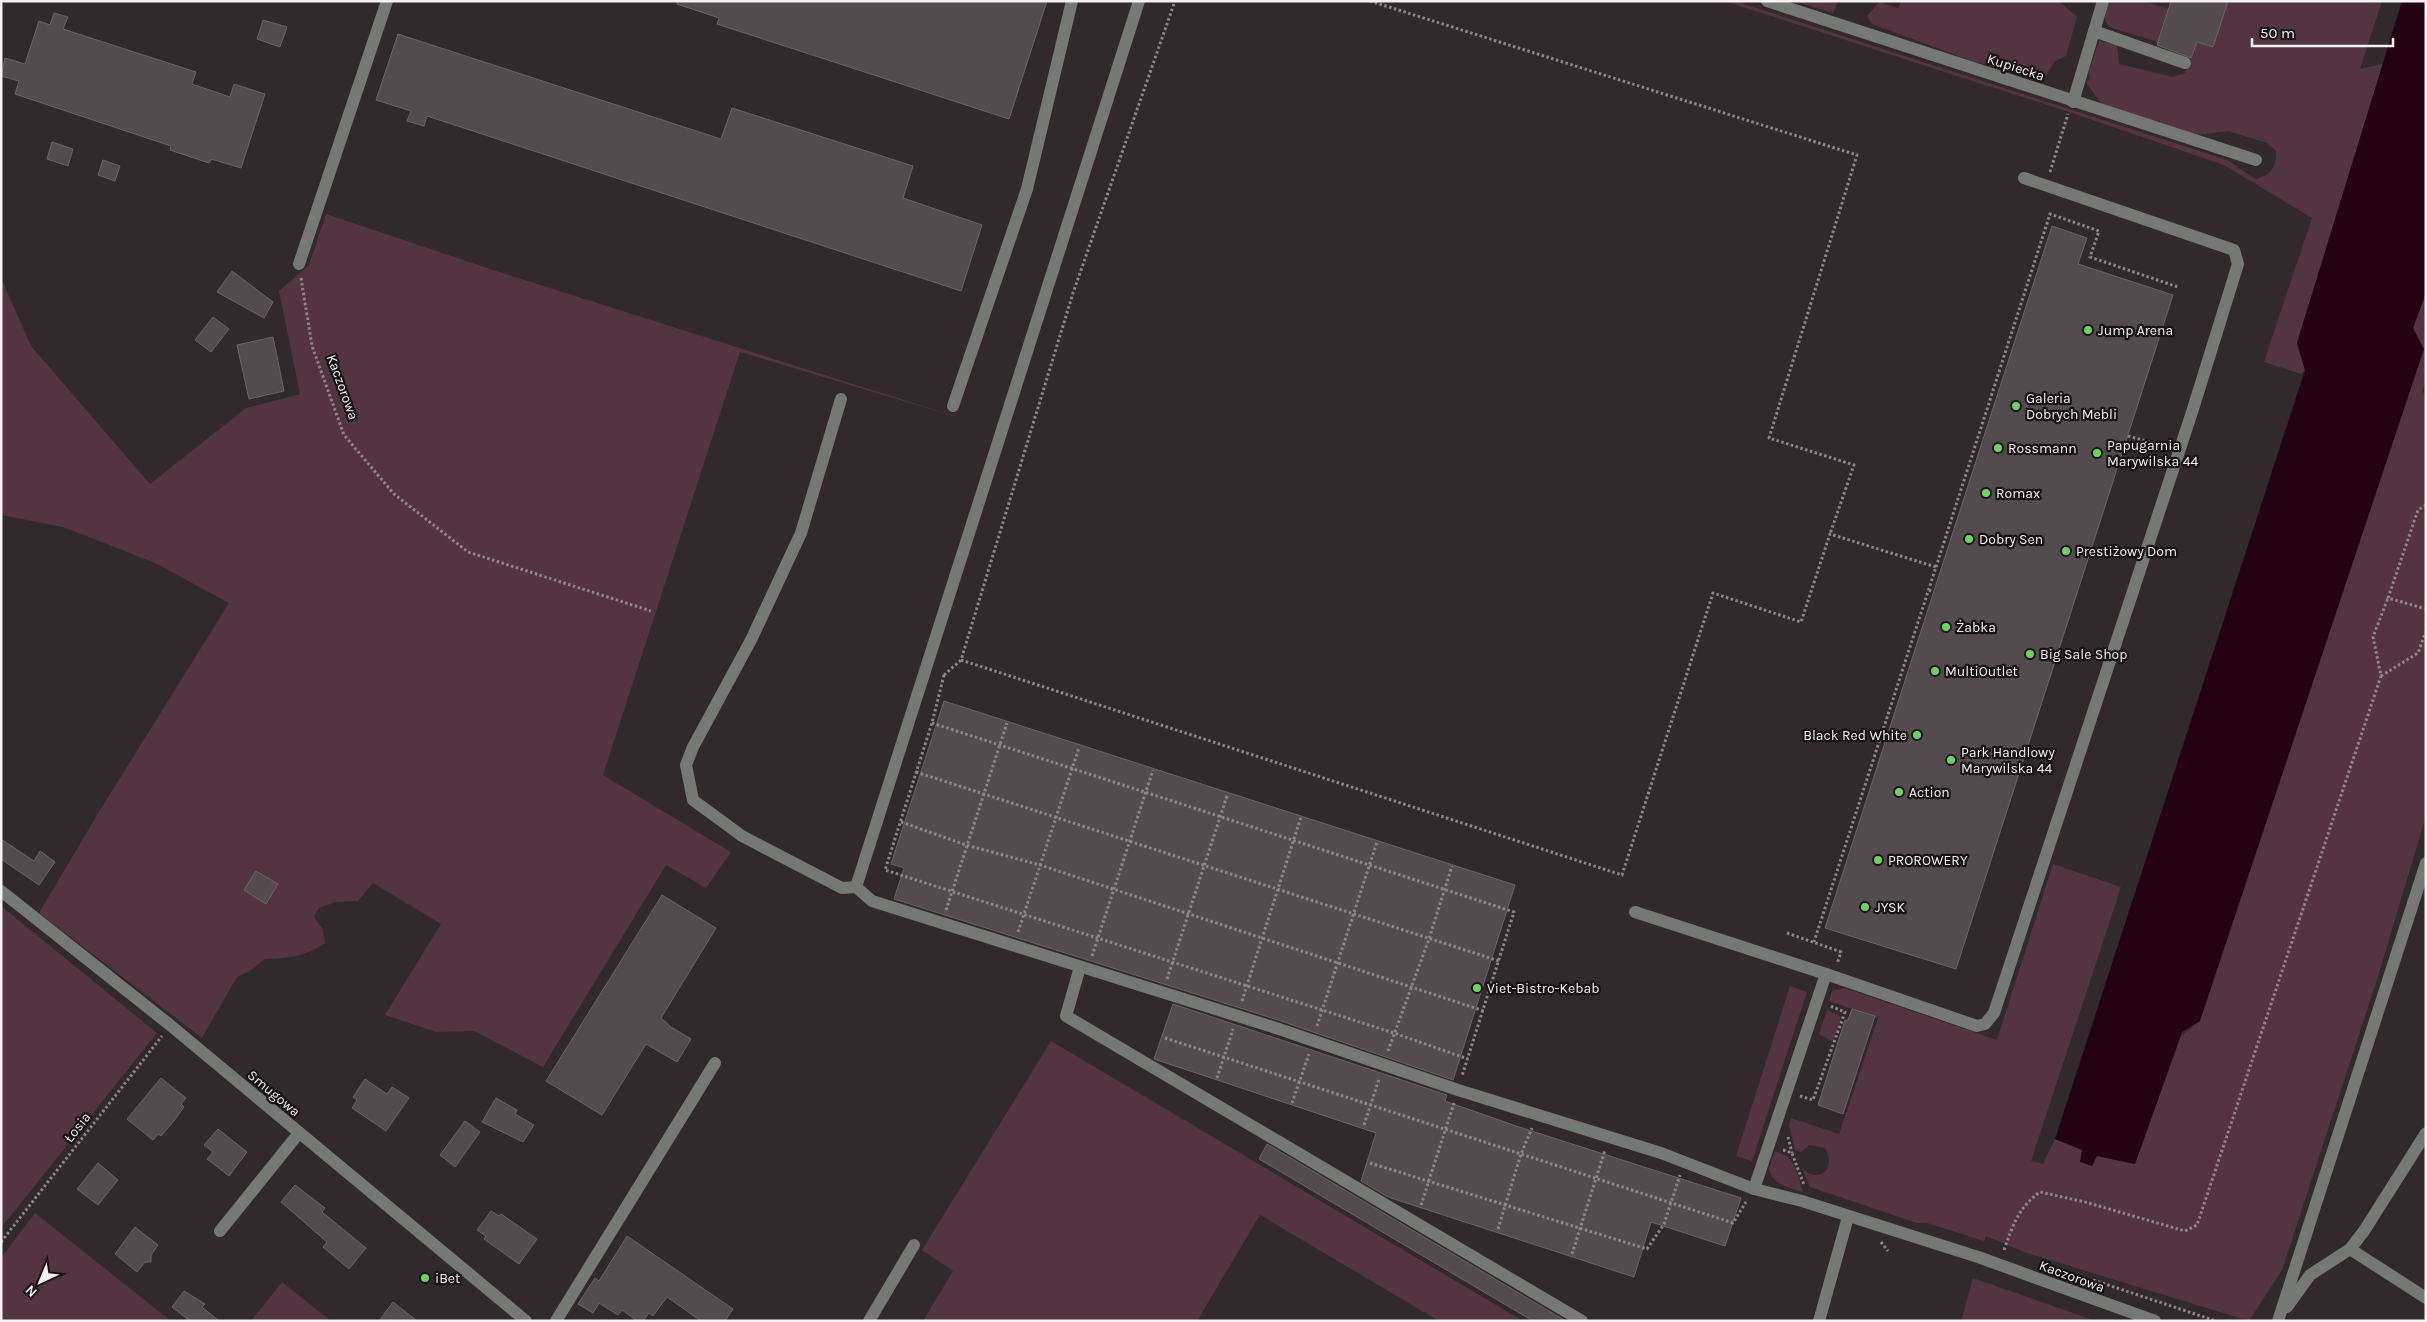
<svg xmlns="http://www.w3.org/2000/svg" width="2427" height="1322" viewBox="0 0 2427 1322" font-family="Karla,sans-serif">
<rect width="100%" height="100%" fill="#31292c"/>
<g fill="#543441">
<path d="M1724,1H1735L2227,160L2255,179C2270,176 2277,167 2276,151L2267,143L2228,131L2197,135L2102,105L2086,82L2090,79L2089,71L2099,41L2117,44L2119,64L2173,77L2185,73L2197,42L2213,46L2228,1H2382L2360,69L2383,64L2297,343L2305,370L2301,374L2264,362L2312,218L2224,165L2069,112Z"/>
<polygon points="1794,1 1838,1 1833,13"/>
<polygon points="1901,1 2059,1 2077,17 2066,56 2055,61 2043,80 1972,61 1872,24 1867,16 1879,2 1898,8"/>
<path d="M2109,1H2143L2169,9L2158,42L2109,27C2102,18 2104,12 2109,1Z"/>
<path d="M326,214L493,270L970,421L740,352L603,775L731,852L706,888L666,865L543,1067L474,1031L436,1032L385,1015L441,924L373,883L358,901L336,902L319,908L314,917L323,930L325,943C308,956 286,959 265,959L251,970L237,977L202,1038L39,913L97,815L229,603L155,563L63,527L1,515V278L31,346L150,484L246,408L300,394L279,291L309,265Z"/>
<path d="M2426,293V379L2422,392L2426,394V816L2376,983L2282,1270L2249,1321L2024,1252L1986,1236L1984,1241L1927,1223H1917L1810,1187L1803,1170C1822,1184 1836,1167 1825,1148L1809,1145L1801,1152L1795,1150L1789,1125L1791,1118L1839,1134L1878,1018L1829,1001L1832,991L1844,988L1997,1040L2053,864L2121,887L2031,1161L2043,1164L2055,1139L2082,1150L2092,1166L2096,1156L2135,1164L2181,1036L2200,1021L2413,328Z"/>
<polygon points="1,906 157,1033 1,1228"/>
<polygon points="1790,986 1807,992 1752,1161 1736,1156"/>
<polygon points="1827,1010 1841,1017 1833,1042 1819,1034"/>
<polygon points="1051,1041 1523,1321 1439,1321 1260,1215 1197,1321 923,1321 953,1271 922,1250"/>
<path d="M1775,1151C1797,1158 1796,1171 1803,1192C1788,1187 1772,1185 1769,1168Z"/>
<polygon points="35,1213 171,1321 1,1321 1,1258"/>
<polygon points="1973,1278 2096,1321 1961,1321"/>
<polygon points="282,1282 331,1321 251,1321"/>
</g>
<polygon fill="#240212" points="2402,1 2409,3 2410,1 2426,1 2426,293 2413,328 2424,349 2200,1021 2182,1032 2135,1164 2097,1156 2092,1166 2080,1162 2082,1150 2055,1139 2305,370 2297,343"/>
<g fill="#544b4e" stroke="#6c6467">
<polygon points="677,1 1047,1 1009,119 717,24 719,18 677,4"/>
<polygon points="2171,1 2228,1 2213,47 2197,42 2191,58 2157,45"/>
<polygon points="54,13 68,17 63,29 196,72 192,84 230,97 234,84 265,94 241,168 211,159 209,163 170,150 171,146 15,94 19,81 1,76 5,58 25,64 39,21 50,25"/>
<polygon points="263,20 287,27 280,47 257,39"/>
<polygon points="398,34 721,139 732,108 913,166 903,198 982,225 961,291 427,116 424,126 407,121 411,111 376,100"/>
<polygon points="52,142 73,149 68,166 47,159"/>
<polygon points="103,160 120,166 115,181 98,175"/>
<polygon points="2052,226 2087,238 2078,264 2173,295 1956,969 1825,928"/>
<polygon points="232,271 273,302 264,318 217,292"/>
<polygon points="213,317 229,329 211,352 195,340"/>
<polygon points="273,337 284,391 249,399 237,345"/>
<polygon points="944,701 1515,885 1453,1080 1278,1020 894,899 904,868 891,864"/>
<polygon points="1,839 34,861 40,851 55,862 39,885 1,859"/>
<polygon points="256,871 278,884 266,904 244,890"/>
<polygon points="662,895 716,928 661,1018 671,1027 691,1039 677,1062 646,1044 602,1115 546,1081"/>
<polygon points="1173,1004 1447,1095 1445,1101 1519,1127 1741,1198 1725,1246 1651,1222 1634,1277 1388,1197 1361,1181 1376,1133 1154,1059"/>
<polygon points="1852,1009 1875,1016 1843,1114 1818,1105 1845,1020 1848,1020"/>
<polygon points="161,1078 186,1098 181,1104 184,1107 173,1122 161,1136 158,1134 153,1140 127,1119"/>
<polygon points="365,1079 387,1094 392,1087 409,1098 386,1131 352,1108 357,1100 353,1097"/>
<polygon points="496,1098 517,1110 515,1114 534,1125 523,1142 482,1122"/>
<polygon points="465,1121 480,1132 455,1167 440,1155"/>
<polygon points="218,1129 247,1152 229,1176 207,1159 213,1152 204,1145"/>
<polygon points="1267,1144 1566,1321 1533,1321 1259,1159"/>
<polygon points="98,1163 118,1180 98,1205 77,1189"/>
<polygon points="295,1185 325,1208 322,1212 366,1248 349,1269 323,1247 327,1242 281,1202"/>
<polygon points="491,1211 499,1216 501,1214 537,1239 519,1264 484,1239 486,1236 477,1230"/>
<polygon points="135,1227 158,1245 151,1255 151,1262 145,1262 137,1272 115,1254"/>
<polygon points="627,1236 733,1309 725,1321 701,1321 667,1297 653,1316 649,1313 643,1321 637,1321 622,1310 618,1315 599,1303 593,1313 578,1304 595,1278 599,1281"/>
<polygon points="184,1291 205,1304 202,1307 219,1321 190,1321 172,1307"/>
<polygon points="393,1302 417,1321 379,1321"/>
</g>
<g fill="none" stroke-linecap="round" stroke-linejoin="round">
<g stroke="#8c8688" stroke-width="3" stroke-dasharray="2.5 2.5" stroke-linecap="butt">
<polyline points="1370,1 1857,155 1769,438 1854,465 1830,534"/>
<polyline points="2050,172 2068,114"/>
<polyline points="301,278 312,346 344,435 394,494 468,552 651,611"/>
<polyline points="2128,436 2165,446"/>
<polyline points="2426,505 2418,510 2388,598 2426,609"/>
<polyline points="1936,567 2050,214 2099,231 2090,257 2178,287"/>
<polyline points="1929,590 1933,592"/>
<polyline points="961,660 1622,875 1713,593 1801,622 1830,534 1936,567 1814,942"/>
<polyline points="944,675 932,723 885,870 1394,1033 1468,1059"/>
<polyline points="944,675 961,660 1073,293 1175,1"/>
<polyline points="2381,676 2418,653 2426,631"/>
<polyline points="932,723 1514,912 1462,1076"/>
<polyline points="916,772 1499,961"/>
<polyline points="901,822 966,845 1040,865 1484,1011"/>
<polyline points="946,910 1007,723"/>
<polyline points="1018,932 1079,748"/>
<polyline points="1787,933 1841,952 1837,964"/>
<polyline points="1092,956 1153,770"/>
<polyline points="1167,979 1227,796"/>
<polyline points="1242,1001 1301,817"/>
<polyline points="1317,1026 1377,842"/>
<polyline points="1165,1038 1733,1223 1746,1202"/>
<polyline points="1388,1051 1429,939 1452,866"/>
<polyline points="1217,1078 1233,1029"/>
<polyline points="1800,1096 1813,1100 1845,1012 1830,1006"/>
<polyline points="1292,1103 1309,1054"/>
<polyline points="1364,1125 1379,1079"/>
<polyline points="1788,1137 1792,1153"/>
<polyline points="1783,1150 1792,1153 1804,1185"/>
<polyline points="1370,1163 1647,1249 1664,1224 1680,1175"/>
<polyline points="1421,1205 1454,1103"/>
<polyline points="1498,1229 1521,1154 1532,1128"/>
<polyline points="1,1242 162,1036"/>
<polyline points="1881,1242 1888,1251"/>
<path d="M2004,1250C2013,1225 2018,1208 2040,1192L2085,1202L2185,1231L2197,1225L2381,676L2373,637L2388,598"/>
<polyline points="1572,1254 1605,1150"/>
<polyline points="2093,1280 2216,1321"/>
</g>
<g stroke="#757875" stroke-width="12">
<polyline points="1139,1 856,887 872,901 1276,1028 1458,1090 1661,1153 1754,1189 1802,1201 1978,1257 2155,1321"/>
<polyline points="1767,1 2256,160"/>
<polyline points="2094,31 2185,63"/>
<polyline points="2073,102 2103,1"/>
<polyline points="299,264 387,1"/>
<polyline points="841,399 801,533 751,640 693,747 686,765 693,800 742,836 842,888 856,887"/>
<polyline points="953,406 1027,189 1072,1"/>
<polyline points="1,891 170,1025 526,1321"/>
<polyline points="1635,912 1826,974 1754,1189"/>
<polyline points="1080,967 1066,1016 1582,1321"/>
<polyline points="1826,974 1977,1026 1985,1024 1994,1013 2193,409 2238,264 2234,250 2024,178"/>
<polyline points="220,1231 299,1133"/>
<polyline points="2350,1249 2426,1298"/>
<polyline points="2287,1307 2310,1275 2350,1249 2364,1231 2426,1133"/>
<polyline points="556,1321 715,1063"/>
<polyline points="869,1321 914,1245"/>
<polyline points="1819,1321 1848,1217"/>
<polyline points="2278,1321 2426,863"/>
</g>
</g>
<g fill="#6dd361" stroke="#171314" stroke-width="2">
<circle cx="2088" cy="330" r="5"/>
<circle cx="2016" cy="406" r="5"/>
<circle cx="1998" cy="448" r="5"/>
<circle cx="2097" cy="453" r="5"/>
<circle cx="1986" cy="493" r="5"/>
<circle cx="1969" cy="539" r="5"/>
<circle cx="2066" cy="551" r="5"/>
<circle cx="1946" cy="627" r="5"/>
<circle cx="2030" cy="654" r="5"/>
<circle cx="1935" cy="671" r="5"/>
<circle cx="1917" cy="735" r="5"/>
<circle cx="1951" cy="760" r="5"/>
<circle cx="1899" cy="792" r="5"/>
<circle cx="1878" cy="860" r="5"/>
<circle cx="1865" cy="907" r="5"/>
<circle cx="1477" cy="988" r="5"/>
<circle cx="425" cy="1278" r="5"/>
</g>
<g text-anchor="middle" stroke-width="4.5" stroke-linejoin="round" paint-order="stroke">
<g font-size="14" fill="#f6f1f3" stroke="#171314">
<text transform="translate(2016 67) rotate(18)" y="5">Kupiecka</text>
<text transform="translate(343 387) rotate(70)" y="5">Kaczorowa</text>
<text transform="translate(274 1093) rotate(40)" y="5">Smugowa</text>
<text transform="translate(77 1127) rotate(-52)" y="5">Łosia</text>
<text transform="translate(2072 1276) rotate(20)" y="5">Kaczorowa</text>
</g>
<g font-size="14" fill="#f6f1f3" stroke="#171314" text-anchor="start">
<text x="2098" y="335">Jump Arena</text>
<text x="2026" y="403">Galeria<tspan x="2026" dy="16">Dobrych Mebli</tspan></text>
<text x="2107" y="450">Papugarnia<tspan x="2107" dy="16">Marywilska 44</tspan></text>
<text x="2008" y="453">Rossmann</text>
<text x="1996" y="498">Romax</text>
<text x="1979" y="544">Dobry Sen</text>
<text x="2076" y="556">Prestiżowy Dom</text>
<text x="1956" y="632">Żabka</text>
<text x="2040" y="659">Big Sale Shop</text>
<text x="1945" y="676">MultiOutlet</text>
<text x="1907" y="740" text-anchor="end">Black Red White</text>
<text x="1961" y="757">Park Handlowy<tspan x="1961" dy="16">Marywilska 44</tspan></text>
<text x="1909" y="797">Action</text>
<text x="1888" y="865">PROROWERY</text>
<text x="1875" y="912">JYSK</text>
<text x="1487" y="993">Viet-Bistro-Kebab</text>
<text x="435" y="1283">iBet</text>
</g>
</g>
<rect width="2427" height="1322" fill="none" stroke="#f6f1f3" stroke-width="5"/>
<g transform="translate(40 1282) rotate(224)" stroke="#171314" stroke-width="4" paint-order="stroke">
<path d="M0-4L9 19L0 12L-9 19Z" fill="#f6f1f3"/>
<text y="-8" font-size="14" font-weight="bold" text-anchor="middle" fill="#f6f1f3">N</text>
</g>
<path d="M2252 38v8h141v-8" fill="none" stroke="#f6f1f3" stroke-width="2.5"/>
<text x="2260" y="38" font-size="15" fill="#f6f1f3" stroke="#171314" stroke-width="4" paint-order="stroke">50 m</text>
</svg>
